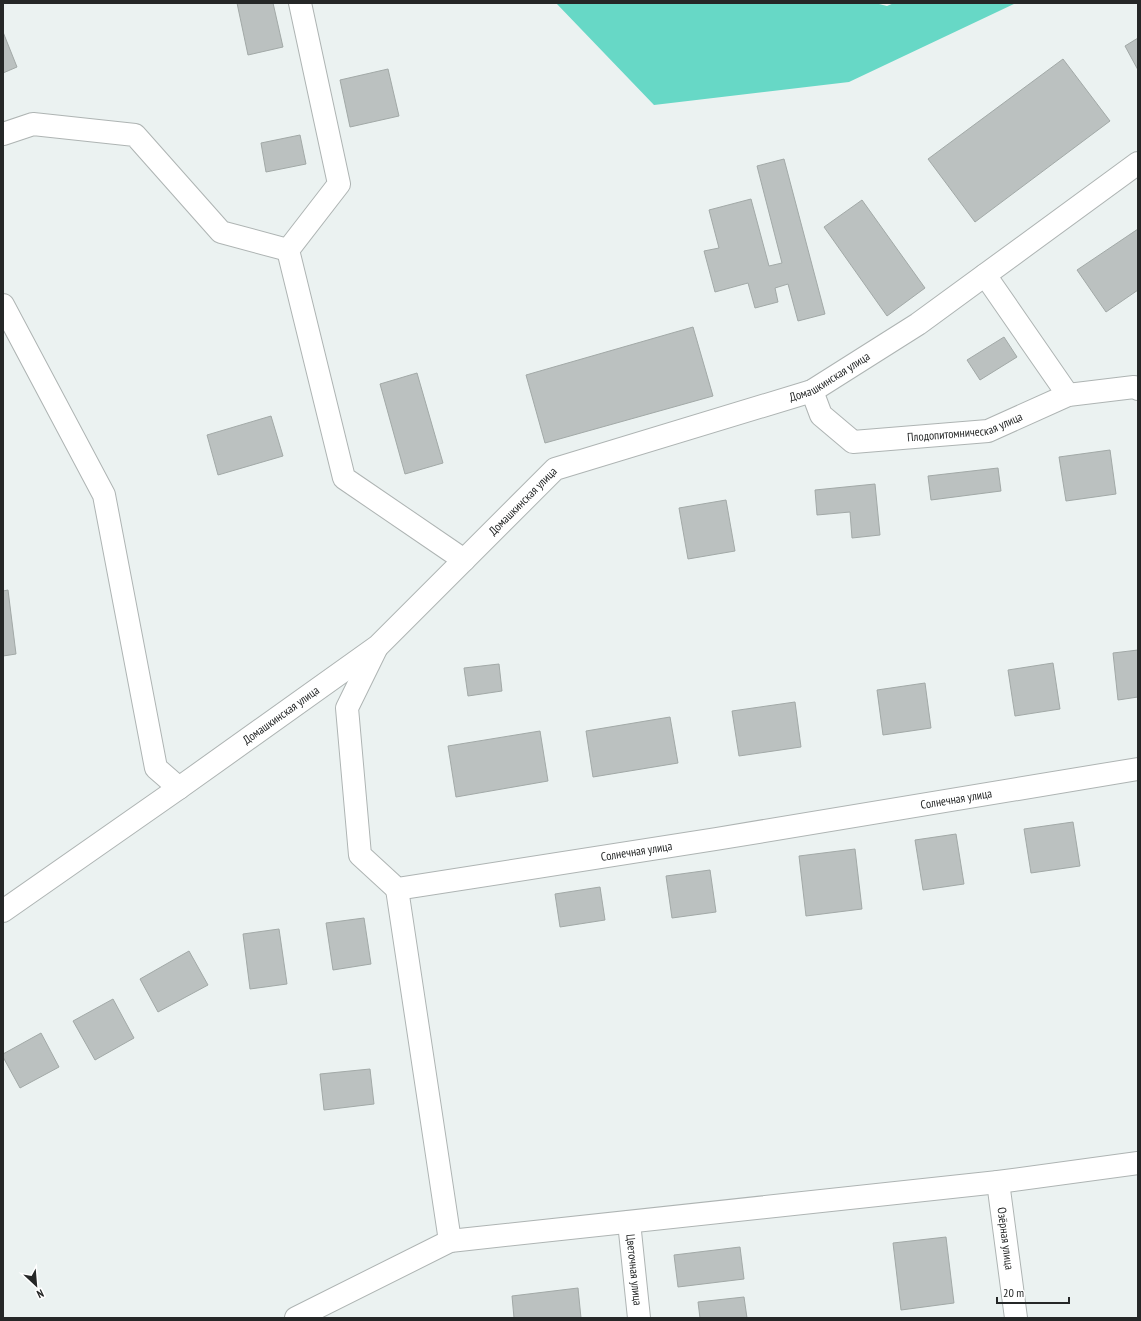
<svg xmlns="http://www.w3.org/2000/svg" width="1141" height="1321" viewBox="0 0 1141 1321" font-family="'PT Sans Narrow',sans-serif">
<rect width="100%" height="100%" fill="#ebf2f1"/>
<polygon fill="#67d8c6" points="556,3 875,3 887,6 894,3 1016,3 849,82 654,105"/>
<g fill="#bbc1c0" stroke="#a2a9a7">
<polygon points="237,3 273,3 283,47 248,55"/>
<polygon points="3,32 17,67 3,73"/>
<polygon points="1138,38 1138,70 1125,46"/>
<polygon points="1063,59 1110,121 975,222 928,159"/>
<polygon points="388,69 399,116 350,127 340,80"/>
<polygon points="300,135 306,164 266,172 261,143"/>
<polygon points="784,159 825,314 798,321 788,284 775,288 778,302 755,308 748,283 715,292 704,251 719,248 709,210 751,199 769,266 782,263 757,166"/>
<polygon points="862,200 925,288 887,316 824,227"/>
<polygon points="1138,229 1138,290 1106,312 1077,270"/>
<polygon points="693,327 713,396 545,443 526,375"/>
<polygon points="1004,337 1017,357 980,380 967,360"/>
<polygon points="417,373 443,463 405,474 380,384"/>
<polygon points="271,416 283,456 218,475 207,435"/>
<polygon points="1110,450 1116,494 1066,501 1059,457"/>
<polygon points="998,468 1001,491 931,500 928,476"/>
<polygon points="875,484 880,535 852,538 850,512 817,515 815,490"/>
<polygon points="726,500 735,551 688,559 679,508"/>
<polygon points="8,590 16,654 3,656 3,591"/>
<polygon points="1138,650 1138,697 1118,700 1113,653"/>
<polygon points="1053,663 1060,709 1015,716 1008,670"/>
<polygon points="499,664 502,691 468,696 464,668"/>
<polygon points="925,683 931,728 883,735 877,690"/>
<polygon points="795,702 801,747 739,756 732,711"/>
<polygon points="670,717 678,763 593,777 586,731"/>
<polygon points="540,731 548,781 456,797 448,746"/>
<polygon points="1073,822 1080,866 1031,873 1024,829"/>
<polygon points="956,834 964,884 923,890 915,840"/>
<polygon points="855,849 862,909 806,916 799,856"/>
<polygon points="710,870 716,912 672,918 666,876"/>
<polygon points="600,887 605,920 560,927 555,894"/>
<polygon points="364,918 371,964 333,970 326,923"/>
<polygon points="279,929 287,984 250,989 243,934"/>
<polygon points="189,951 208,985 158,1012 140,979"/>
<polygon points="113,999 134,1038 95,1060 73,1021"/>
<polygon points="41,1033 59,1067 20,1088 3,1057 3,1054"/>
<polygon points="370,1069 374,1104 324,1110 320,1074"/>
<polygon points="946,1237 954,1303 901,1310 893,1243"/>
<polygon points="740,1247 744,1279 678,1287 674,1255"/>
<polygon points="578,1288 581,1318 514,1318 512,1296"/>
<polygon points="744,1297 747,1318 700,1318 698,1302"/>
</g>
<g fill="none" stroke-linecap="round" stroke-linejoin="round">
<g stroke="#aeb4b3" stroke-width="24">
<g id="minor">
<polyline points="300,3 339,184 288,250 344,478 464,560"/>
<polyline points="3,134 33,124 135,135 221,232 288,250"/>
<polyline points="985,275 1068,395"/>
<polyline points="3,305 104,495 156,768 179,788"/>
<path id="s1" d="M812,391L821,415L853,442L988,431L1068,395L1134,387L1138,389"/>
<path id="s2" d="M376,649L347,708L360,855L397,889L716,839L1138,769"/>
<polyline points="397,889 450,1241"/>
<path id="s3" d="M3,911L179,788L378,646L555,469L812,391L918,324L1138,163"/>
<path id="s4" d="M998,1182L1016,1318"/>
<path id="s5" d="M629,1222L639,1318"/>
<polyline points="296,1318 450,1241 998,1182 1138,1163"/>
</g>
</g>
<use href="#minor" stroke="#fff" stroke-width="22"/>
</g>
<g text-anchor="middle" stroke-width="3" stroke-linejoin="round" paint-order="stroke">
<g font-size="12" fill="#252727" stroke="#fff">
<text dy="4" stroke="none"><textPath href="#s3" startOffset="1000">Домашкинская улица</textPath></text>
<text dy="4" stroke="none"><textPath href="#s1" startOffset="181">Плодопитомническая улица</textPath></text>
<text dy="4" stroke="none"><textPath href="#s3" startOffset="664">Домашкинская улица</textPath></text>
<text dy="4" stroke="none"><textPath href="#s3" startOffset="340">Домашкинская улица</textPath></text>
<text dy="4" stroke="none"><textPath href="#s2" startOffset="830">Солнечная улица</textPath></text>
<text dy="4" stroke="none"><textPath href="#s2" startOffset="506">Солнечная улица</textPath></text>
<text dy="4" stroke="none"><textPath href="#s4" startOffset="57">Озёрная улица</textPath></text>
<text dy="4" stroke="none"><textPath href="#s5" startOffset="48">Цветочная улица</textPath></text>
</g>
</g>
<rect width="1141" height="1321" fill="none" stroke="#252727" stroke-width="8"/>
<g transform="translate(36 1285) rotate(154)" stroke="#ffffff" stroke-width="3" paint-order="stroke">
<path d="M0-3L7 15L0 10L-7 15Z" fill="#252727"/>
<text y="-6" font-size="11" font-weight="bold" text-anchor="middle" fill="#252727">N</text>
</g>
<path d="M997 1297v6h72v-6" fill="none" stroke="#252727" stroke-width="2"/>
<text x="1003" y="1297" font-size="12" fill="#252727" stroke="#ffffff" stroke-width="3" paint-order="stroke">20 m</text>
</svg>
